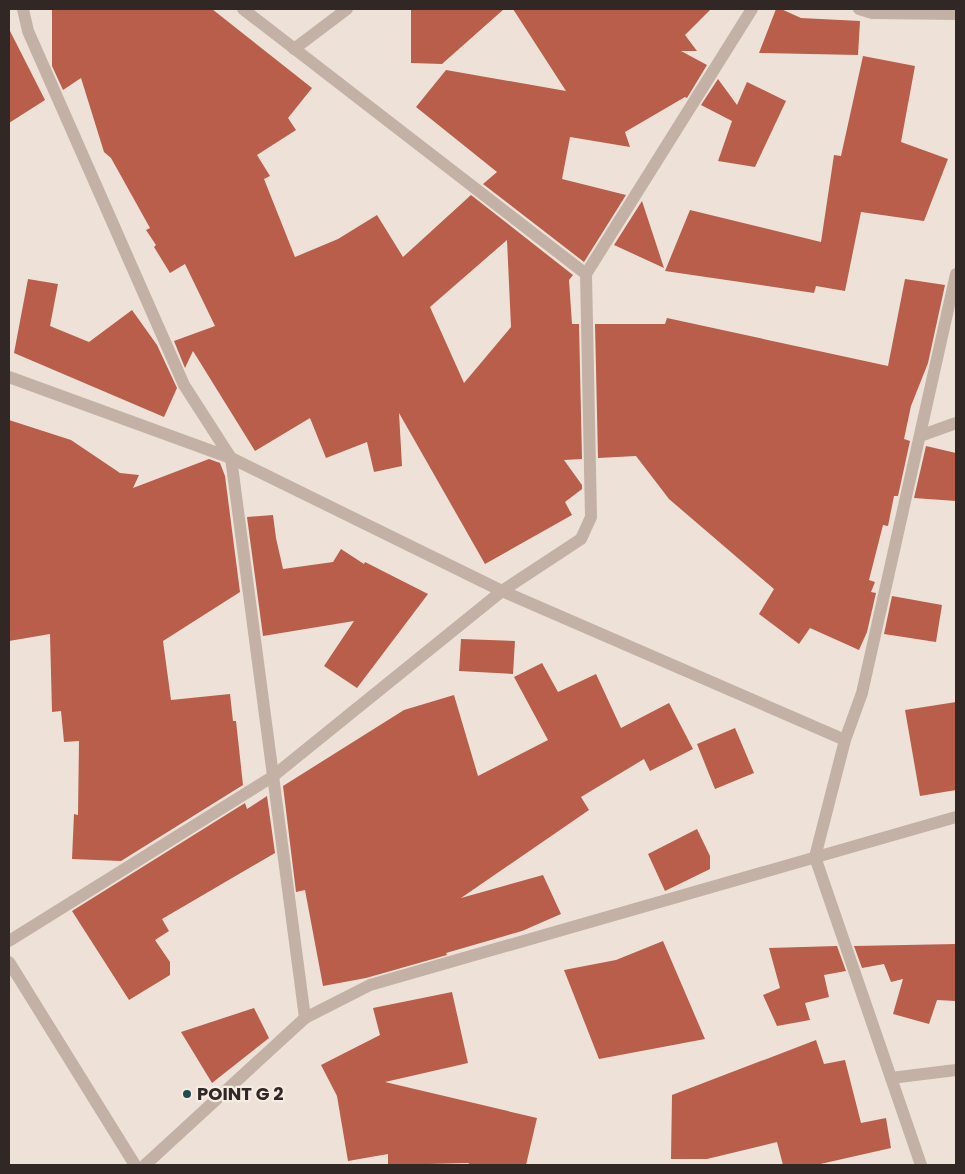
<svg xmlns="http://www.w3.org/2000/svg" width="965" height="1174" viewBox="0 0 965 1174" font-family="Poppins,sans-serif">
<rect width="100%" height="100%" fill="#eee2d8"/>
<g fill="#b85e4b" fill-rule="evenodd">
<path d="M52,9H212L312,88L288,118L296,130L257,155L270,176L264,179L295,257L338,239L377,215L403,257L471,195L573,275L569,280L572,324H579L582,459L564,460L582,485V489L565,502L572,515L485,564L399,413L402,466L374,472L367,442L326,458L310,418L255,451L193,351L185,368L174,341L215,326L185,264L170,273L154,247L156,245L146,230L150,228L111,158L104,152L81,78L63,90L52,66ZM507,240L511,327L464,383L430,307Z"/>
<polygon points="411,9 504,9 442,64 411,63"/>
<polygon points="513,9 711,9 685,35 697,51 681,51 707,65 687,98 685,97 625,132 630,147 570,137 562,179 626,195 584,262 483,184 497,172 416,107 446,70 566,91"/>
<polygon points="776,9 781,9 801,18 860,21 858,55 759,53"/>
<polygon points="9,29 45,100 9,123"/>
<polygon points="863,56 915,66 901,142 948,159 924,221 861,212 845,291 816,286 814,293 665,271 690,210 821,242 834,155 841,156"/>
<polygon points="718,79 737,105 747,82 786,101 755,167 718,161 732,121 701,105"/>
<polygon points="642,201 664,268 614,245"/>
<polygon points="28,279 58,284 50,326 89,342 132,310 157,345 177,388 164,417 14,353"/>
<polygon points="905,279 945,285 928,363 911,406 904,439 910,441 898,496 894,496 888,526 883,525 869,580 875,582 871,592 876,593 867,632 859,650 810,628 799,644 759,614 774,589 669,499 636,456 598,458 595,324 665,324 667,318 888,366"/>
<polygon points="9,420 71,440 120,473 139,475 133,488 209,459 220,463 225,476 240,592 163,641 171,700 230,694 233,721 236,721 243,785 121,861 72,859 74,814 78,815 79,741 64,742 61,711 52,712 50,634 9,641"/>
<polygon points="926,446 956,453 956,501 914,498"/>
<polygon points="273,515 276,538 283,569 333,562 341,549 364,564 365,562 428,594 357,688 324,666 354,621 263,636 247,517"/>
<polygon points="892,596 942,605 936,642 884,634"/>
<polygon points="461,639 515,641 513,674 459,671"/>
<polygon points="542,663 558,692 596,674 621,728 669,703 693,749 650,771 644,759 581,797 589,810 461,898 543,875 561,914 522,931 446,953 447,955 366,978 323,986 305,890 296,892 283,786 404,710 454,695 478,776 548,740 514,677"/>
<polygon points="956,702 956,790 920,796 905,710"/>
<polygon points="735,728 754,773 715,789 697,744"/>
<polygon points="267,796 275,853 162,919 169,931 155,940 170,962 170,975 129,1000 72,911 245,803 247,809"/>
<polygon points="697,829 710,856 710,869 665,891 648,854"/>
<polygon points="663,941 705,1039 599,1059 564,970 616,960"/>
<polygon points="956,944 956,1001 937,1000 929,1024 893,1014 903,979 891,982 884,964 862,968 854,946"/>
<polygon points="837,946 846,971 824,975 829,997 805,1003 810,1020 777,1026 763,995 780,988 769,948"/>
<polygon points="452,992 468,1063 385,1082 537,1118 526,1165 468,1165 469,1163 388,1165 388,1154 348,1161 337,1096 321,1065 380,1035 373,1008"/>
<polygon points="254,1008 269,1038 212,1083 181,1032"/>
<polygon points="816,1040 824,1064 845,1060 861,1123 886,1118 891,1148 816,1165 783,1165 777,1142 707,1159 671,1159 672,1095"/>
</g>
<g fill="none" stroke-linecap="round" stroke-linejoin="round">
<g stroke="#c4b1a6" stroke-width="12">
<polyline points="23,9 28,31 184,385 231,458 305,1018"/>
<polyline points="859,9 872,13 956,14"/>
<polyline points="294,49 347,9"/>
<polyline points="586,274 752,9"/>
<polyline points="9,377 231,458 502,591 845,740"/>
<polyline points="920,436 956,423"/>
<polyline points="9,941 272,777 502,591 581,539 591,517 586,274 243,9"/>
<polyline points="9,962 135,1165"/>
<polyline points="891,1078 956,1070"/>
<polyline points="145,1165 305,1018 370,985 956,817"/>
<polyline points="921,1165 815,857 845,740 862,693 956,274"/>
</g>
</g>
<circle fill="#204d4d" stroke="#f6ece4" stroke-width="2" cx="187" cy="1094" r="5"/>
<g text-anchor="middle" stroke-width="4.5" stroke-linejoin="round" paint-order="stroke">
<g font-size="18" font-weight="bold" fill="#312826" stroke="#f6ece4" text-anchor="start">
<text x="197" y="1100">POINT G 2</text>
</g>
</g>
<rect width="965" height="1174" fill="none" stroke="#312826" stroke-width="20"/>
</svg>
